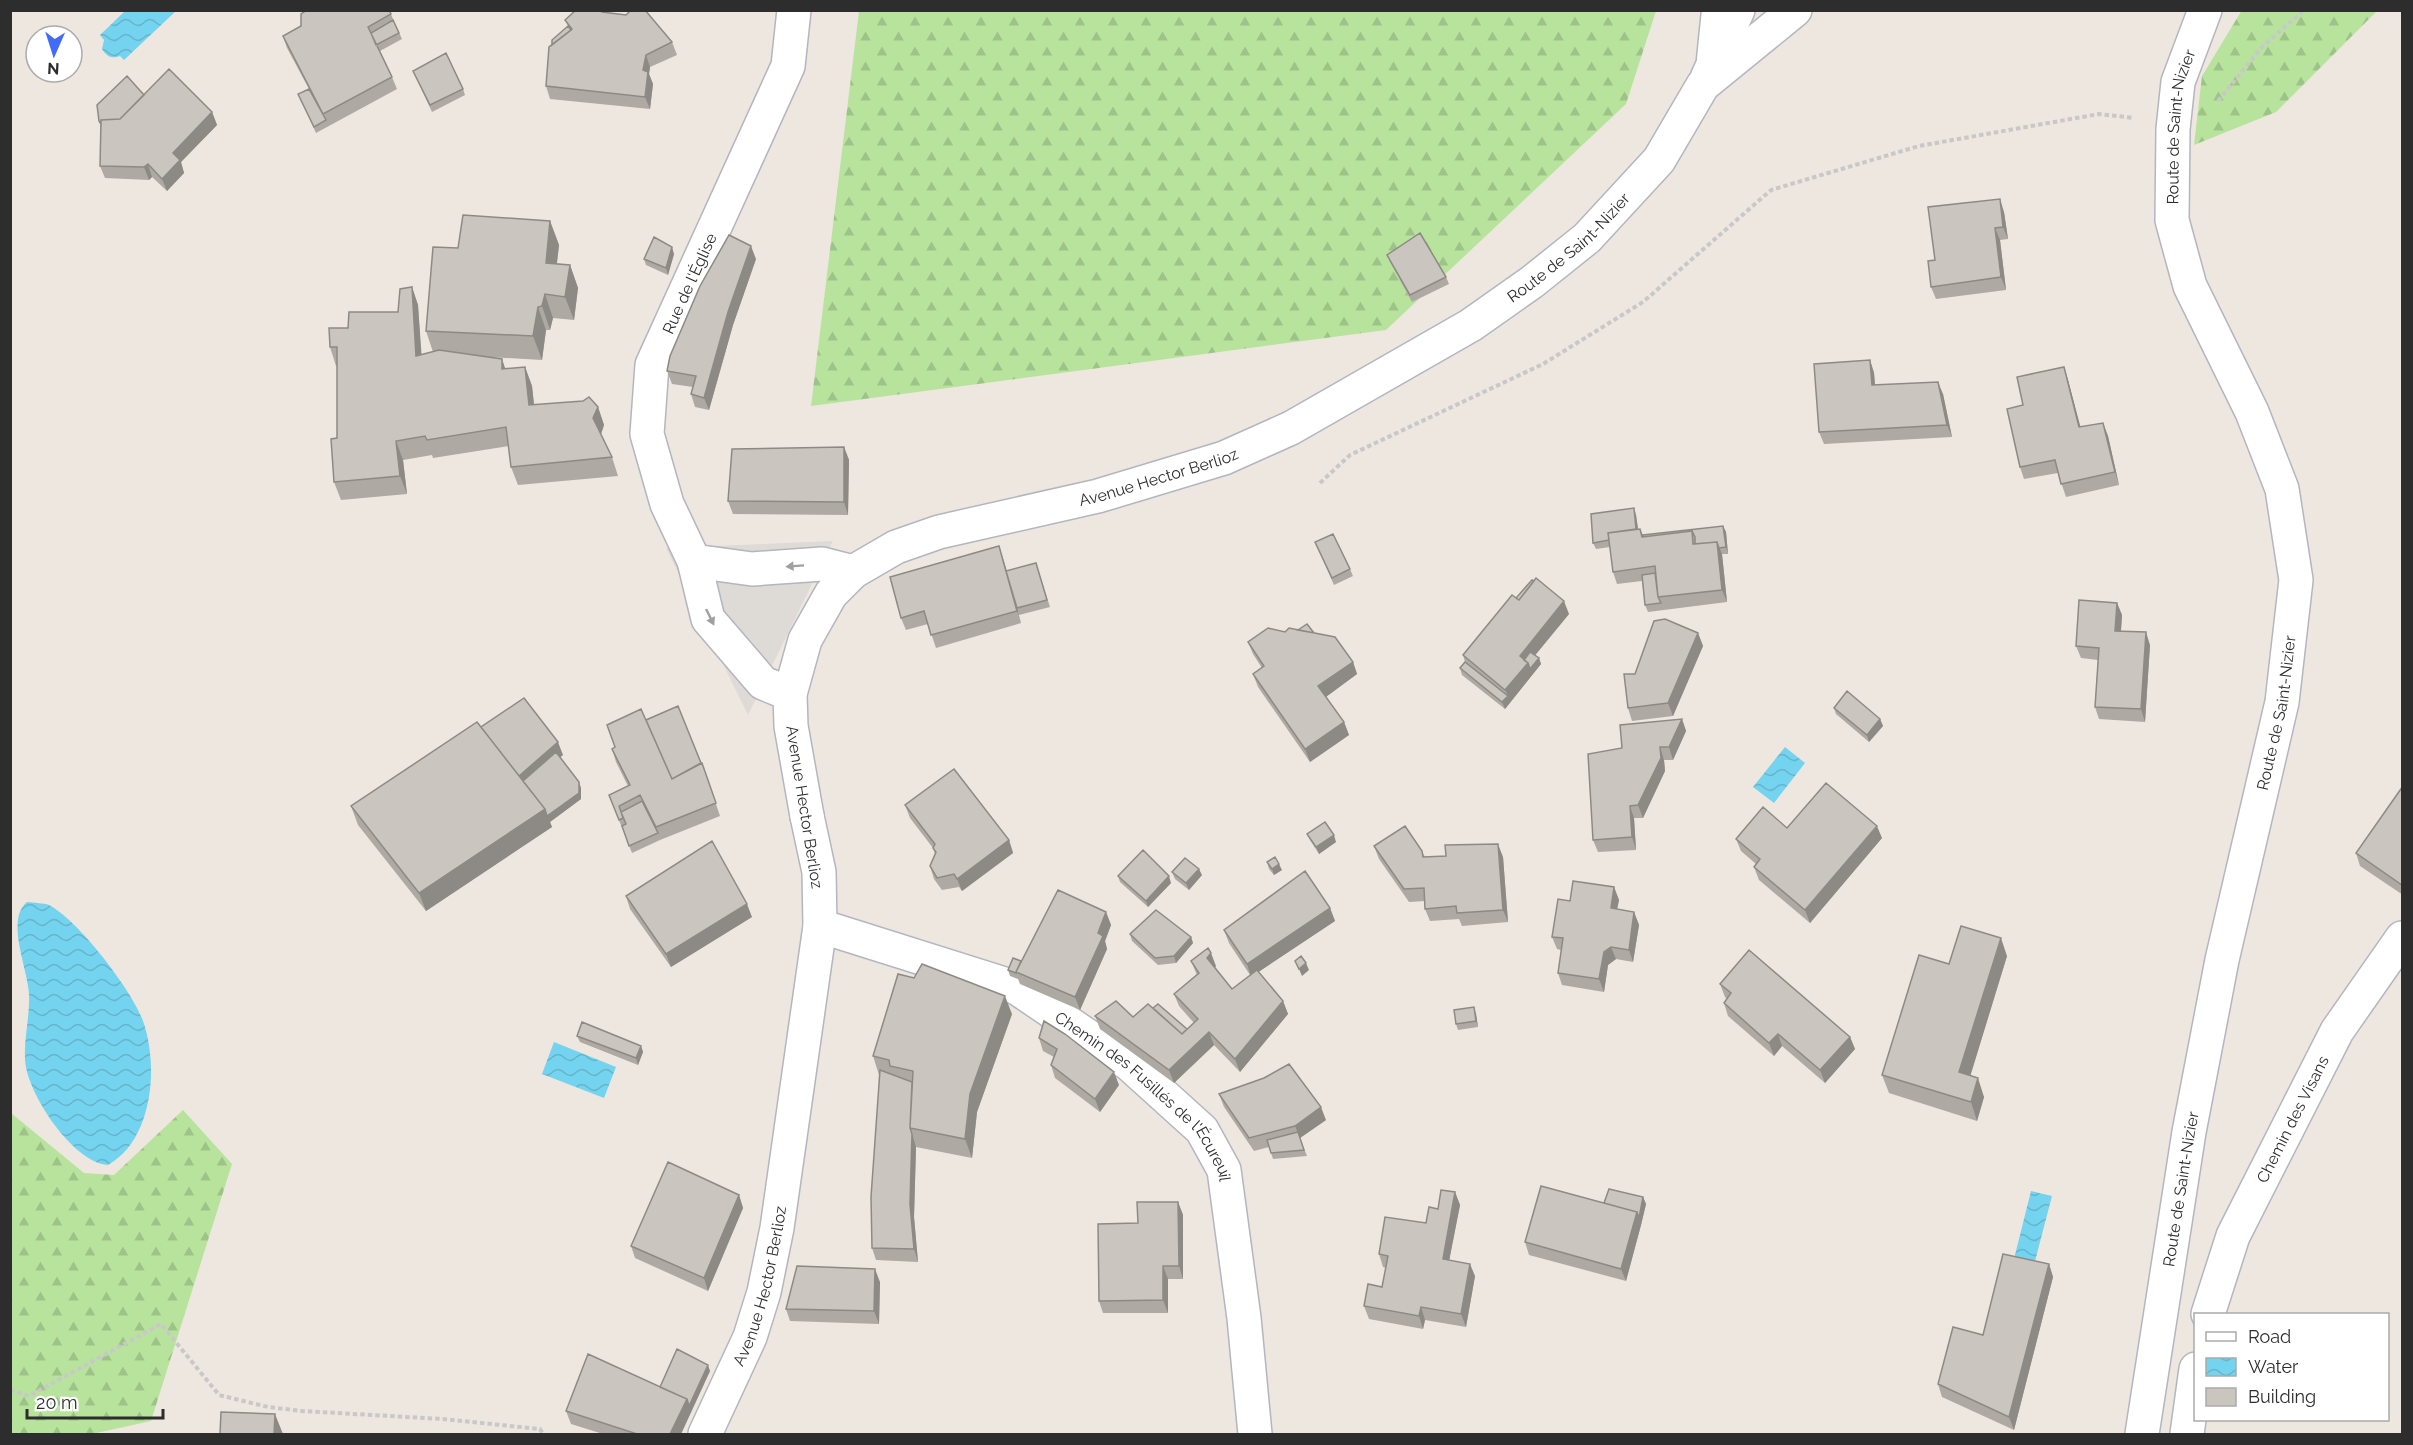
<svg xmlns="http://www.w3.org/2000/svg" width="2413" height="1445" viewBox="0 0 2413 1445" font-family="Raleway,sans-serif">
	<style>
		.forest { fill: url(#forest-firs) }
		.plaza { fill: #dedad6 }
		.water { fill: url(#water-waves) }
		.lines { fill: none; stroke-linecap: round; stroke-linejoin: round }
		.service-casing { stroke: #b3b6c0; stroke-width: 21 }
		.minor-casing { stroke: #b3b6c0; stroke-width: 36 }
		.secondary-casing { stroke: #b3b6c0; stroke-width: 36 }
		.path { stroke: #c8c8c8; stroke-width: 4; stroke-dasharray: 4.5 3; stroke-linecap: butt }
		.service { stroke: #fff; stroke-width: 18 }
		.minor { stroke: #fff; stroke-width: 33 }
		.secondary { stroke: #fff; stroke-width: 33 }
		.wall { fill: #aea9a3 }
		.shaded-wall { fill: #8d8a85 }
		.building { fill: #cac5be; stroke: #8d8a85; stroke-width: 1.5 }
		.oneway { fill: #a0a0a0 }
		.labels { text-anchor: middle; stroke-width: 4.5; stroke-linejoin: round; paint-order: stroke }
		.street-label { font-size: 16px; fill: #2d2d2d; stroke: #fff }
	</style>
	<defs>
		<pattern id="forest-firs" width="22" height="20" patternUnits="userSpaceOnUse" patternTransform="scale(1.5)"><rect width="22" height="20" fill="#b8e39d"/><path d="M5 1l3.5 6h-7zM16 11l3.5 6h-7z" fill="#9ec388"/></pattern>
		<pattern id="water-waves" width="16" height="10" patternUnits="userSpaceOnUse" patternTransform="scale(1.5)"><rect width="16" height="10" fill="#74d3ee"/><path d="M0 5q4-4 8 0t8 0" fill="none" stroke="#65b5cc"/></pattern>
	</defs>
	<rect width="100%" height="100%" fill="#eee7e0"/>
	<path class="forest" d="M2242,10L2377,11L2276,112L2194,145L2202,76Z
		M859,11H1656L1626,104L1386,330L811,406Z
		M183,1110L232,1164L151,1421L92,1434H11V1113L84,1173L114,1175Z"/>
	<path class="plaza" d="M833,541L748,715L666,548Z"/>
	<path class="water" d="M125,11V10L176,11L124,60L120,56C112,59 107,57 102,49L104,40L100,35Z
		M1785,747L1805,763L1774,803L1753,787Z
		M27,902C34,903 44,903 49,905C78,920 132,990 143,1021C159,1066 153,1140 108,1165C73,1163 25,1091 25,1058C24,1037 30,1016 29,994C28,969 5,920 27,902Z
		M554,1042L616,1067L604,1098L542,1074Z
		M2031,1191L2052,1196L2034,1265L2014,1259Z"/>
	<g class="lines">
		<defs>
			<path id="service" d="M1706,59L1711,10"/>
			<g id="minor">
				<path d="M694,561L752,569L822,564L853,572"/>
				<path id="s1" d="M790,694L763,683L708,619L694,561L667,504L647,434L652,365L788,66L794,10"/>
				<path id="s2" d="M820,926L1017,988L1129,1064L1202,1130L1224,1170L1244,1318L1255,1434"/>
				<path id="s3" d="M2208,1314L2233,1236L2337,1031L2402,938"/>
				<path id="s4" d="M705,1434L750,1337L764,1292L777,1228L820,926L819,872L807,816"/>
				<path d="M2187,1434L2196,1369"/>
			</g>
			<g id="secondary">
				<path d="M1707,78L1738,10"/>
				<path id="s5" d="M807,816L791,726L790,694L805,640L831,594L853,572L896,547L939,532L1098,496L1224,458L1291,428L1471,325L1532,282L1587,238L1659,160L1703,85L1795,10"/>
				<path id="s6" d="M2142,1434L2189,1132L2222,960L2282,702L2296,580L2282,489L2252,412L2190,286L2172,220L2173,129L2178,82L2205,10"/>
			</g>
		</defs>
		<use href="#service" class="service-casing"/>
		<use href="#minor" class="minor-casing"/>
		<use href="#secondary" class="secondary-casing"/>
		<path class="path" d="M2218,101L2261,48L2304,10
			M1320,483L1350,455L1543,364L1643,302L1771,190L1919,146L2099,114L2134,118
			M10,1390L29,1396L161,1324L219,1395L268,1407L302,1411L442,1419L540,1429L543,1434"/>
		<use href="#service" class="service"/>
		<use href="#minor" class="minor"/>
		<use href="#secondary" class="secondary"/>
	</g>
	<path class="wall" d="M389,10L402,39L380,51L392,77L397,89L316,133L298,94L309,89L287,48L283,36L301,26Z
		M602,12L672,42L677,55L650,67L649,74L653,84L650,109L550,99L546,86L552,45L568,26L565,20Z
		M413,71L463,89L465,95L432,112Z
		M144,95L212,112L217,125L181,162L184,173L167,191L152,177L149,180L105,178L100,166L101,127L99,121Z
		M2004,212L2008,239L2000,240L2006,290L1936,299L1931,287L1935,260Z
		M550,221L559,245L557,264L570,265L578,288L574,320L553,318L550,330H546L542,360L489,357L502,359L505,369L525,367L532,386L534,405L598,407L604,425L601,434L612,457L618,476L518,485L511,467L509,446L433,458L432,455L403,460L407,494L341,500L334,482L337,438V366H336L330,347L348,328L398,312L412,287L418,305L421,355L433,352L426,331L458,248Z
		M674,254L668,275L646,265L644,259Z
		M1387,255L1446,277L1449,284L1412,302L1390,262Z
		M756,259L733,325L709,410L695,407L691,394L693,387L672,384L667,371Z
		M1870,360L1874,373L1875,385L1943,394L1952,437L1824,444L1819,432Z
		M2064,367L2068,380L2080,427L2103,423L2108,436L2119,485L2066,497L2058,473L2024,479L2020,467L2023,405Z
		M844,447L849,460L848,515L733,514L728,501Z
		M1636,515L1638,529H1640L1643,535L1723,526L1726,532L1728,554H1722L1727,602L1648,612L1645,605L1642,581L1617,584L1613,572L1610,547L1596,549L1593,543Z
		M1315,542L1350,569L1353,576L1334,585Z
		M999,546L1007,571L1036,563L1050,607L1019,615L1018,613L1021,623L936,648L928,624L906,630L901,618Z
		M1516,598L1569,614L1535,655L1539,658L1541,664L1505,709L1462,675L1460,668L1465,662L1463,655Z
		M2117,603L2122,615L2121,631L2150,645L2145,722L2099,719L2095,707L2098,660L2081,658L2076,646Z
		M1285,632L1314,633L1353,662L1357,674L1326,697L1344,722L1349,735L1310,762L1258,687L1253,674L1262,668L1253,654L1248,642Z
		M1698,633L1703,646L1673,716L1632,721L1628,708L1635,674Z
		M1834,708L1880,719L1883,726L1869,742L1836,714Z
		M1682,719L1686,731L1673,760H1664L1665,771L1643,818H1634L1636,850L1598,852L1593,840L1622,748Z
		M646,721L702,763L720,816L660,840L632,853L609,795L628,786L616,762L612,749Z
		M481,727L563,755L560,757L581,788V799L550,822L552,827L426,911L358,825L351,806Z
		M2403,786V895L2360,866L2356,853Z
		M905,805L1009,840L1013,853L962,891L959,887L942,890L934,879L930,866L935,854L933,848L910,818Z
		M1787,828L1882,838L1810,923L1759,880L1754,867L1756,864L1741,851L1736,839Z
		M1307,834L1336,842L1319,854L1310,840Z
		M1374,846L1422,851L1425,857H1503L1508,922L1462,926L1459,919L1430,921L1425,909V901L1409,902L1379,859Z
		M1267,862L1282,870L1274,875L1269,869Z
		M1172,872L1202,875L1189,890L1175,879Z
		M1118,876L1171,883L1148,907L1120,882Z
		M1614,887L1619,900L1617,909L1634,912L1639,925L1633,962L1616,959L1608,965L1604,992L1562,985L1558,973L1561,950L1557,949L1552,937L1570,901Z
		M626,896L752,917L671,967L630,909Z
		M1330,908L1335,921L1258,972L1283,1001L1288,1014L1240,1072L1214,1045L1174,1083L1100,1029L1095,1016L1133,1017L1153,1008L1187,1029L1194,1023L1179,1006L1174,994L1197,975L1191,961L1216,966L1215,967L1232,989L1250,975L1229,943L1224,930Z
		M1106,912L1111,925L1105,941L1107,949L1080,1010L1020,984L1018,979L1010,976L1008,970Z
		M1130,934L1191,937L1193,943L1176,963L1158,965L1132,941Z
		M2007,956L1970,1076L1984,1097L1977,1121L1889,1093L1882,1075L1949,964Z
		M1720,984L1850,1037L1855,1049L1825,1083L1782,1046L1774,1056L1728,1016L1724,1003L1727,999L1725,997Z
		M1012,1014L977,1112L972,1158L916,1147L914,1217L918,1262L876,1260L872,1248L879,1075L873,1056Z
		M1476,1014L1478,1027L1458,1030L1456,1024Z
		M577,1036L641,1046L643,1052L638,1065L580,1042Z
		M1039,1038L1119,1085L1100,1112L1055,1078L1051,1065L1054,1057L1043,1051Z
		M1219,1094L1326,1120L1300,1138L1307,1156L1273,1159L1269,1147L1254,1151L1224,1107Z
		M1455,1192L1460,1205L1449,1260L1475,1276L1466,1327L1425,1320L1423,1329L1369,1319L1364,1306L1382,1287L1386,1268L1383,1267L1379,1254L1426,1223L1438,1209Z
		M739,1195L743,1208L708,1291L635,1258L631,1246Z
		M1643,1197L1646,1204L1641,1225L1626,1281L1529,1255L1525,1242L1604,1203Z
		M1178,1202L1183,1215V1279H1168V1313H1103L1099,1301L1138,1223Z
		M2049,1264L2053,1277L2014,1430L1942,1397L1938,1384Z
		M880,1282L879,1324L790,1321L786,1309Z
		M710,1371L681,1434H603L571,1424L566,1411L660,1387Z"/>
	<path class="shaded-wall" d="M646,55L650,67L649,74L653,84L650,109L645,97L643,70Z
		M212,112L217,125L181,162L184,173L167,191L162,179L173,153Z
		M148,164L152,177L149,180L144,167Z
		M2000,199L2004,212L2008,239L2003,227Z
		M550,221L559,245L554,286L546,263Z
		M1995,228L2000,240L2006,290L2001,277Z
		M751,246L756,259L733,325L709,410L704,398L728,312Z
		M672,247L674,254L668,275L666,268Z
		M570,265L578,288L574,320L565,297Z
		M412,287L418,305L423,375L416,356Z
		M545,294L553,318L550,330L542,306Z
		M538,307L546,330L542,360L533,336Z
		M502,359L508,377L502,369Z
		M1870,360L1874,373L1876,398L1872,385Z
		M525,367L532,386L536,423L529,405Z
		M2064,367L2068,380L2084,440L2079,427Z
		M1938,382L1943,394L1952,437L1947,425Z
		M598,407L604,425L600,437L593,418Z
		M2103,423L2108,436L2119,485L2115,472Z
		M396,441L403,460L407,494L400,476Z
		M844,447L849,460L848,515L844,502Z
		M1634,508L1636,515L1640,542L1637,536Z
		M1723,526L1726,532L1728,554L1726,547Z
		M1717,542L1722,554L1727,602L1722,590Z
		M999,546L1003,559L1021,623L1017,611Z
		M1564,601L1569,614L1528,664L1539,658L1541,664L1505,709L1502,702L1508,696L1505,690L1520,656Z
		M2117,603L2122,615L2120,644L2115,631Z
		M2146,632L2150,645L2145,722L2141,709Z
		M1698,633L1703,646L1673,716L1668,703Z
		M1353,662L1357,674L1323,699L1318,686Z
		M1682,719L1686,731L1673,760L1669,747Z
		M1880,719L1883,726L1869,742L1867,735Z
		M1344,722L1349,735L1310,762L1305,749Z
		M558,742L563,755L524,788L518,776Z
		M1660,747L1664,760L1665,771L1643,818L1638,805Z
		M579,782L581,788V799L550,822L552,827L426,911L419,893Z
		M1630,806L1634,818L1636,850L1632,837Z
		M1877,826L1882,838L1810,923L1805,910Z
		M1334,835L1336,842L1319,854L1316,847Z
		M1009,840L1013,853L962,891L957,879Z
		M1498,844L1503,857L1508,922L1503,910Z
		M1279,864L1282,870L1274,875L1272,869Z
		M1199,869L1202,875L1189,890L1186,883Z
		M1169,876L1171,883L1148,907L1146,901Z
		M1614,887L1619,900L1615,920L1611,908Z
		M747,904L752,917L671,967L666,954Z
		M1330,908L1335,921L1251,977L1247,964Z
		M1106,912L1111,925L1105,941L1107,949L1080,1010L1075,997Z
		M1634,912L1639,925L1633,962L1629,950Z
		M1191,937L1193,943L1176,963L1174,956Z
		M2001,938L2007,956L1966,1090L1959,1072Z
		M1611,947L1616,959L1608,965L1604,992L1599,979L1604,952Z
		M1211,953L1216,966L1212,971L1207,958Z
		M1306,963L1309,970L1302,976L1299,969Z
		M1005,996L1012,1014L977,1112L972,1158L965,1139L970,1094Z
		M1283,1001L1288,1014L1240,1072L1235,1059Z
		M1474,1007L1476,1014L1478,1027L1476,1021Z
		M1209,1032L1214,1045L1174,1083L1169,1070Z
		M1778,1034L1782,1046L1774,1056L1769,1043Z
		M1850,1037L1855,1049L1825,1083L1820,1070Z
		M641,1046L643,1052L638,1065L636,1058Z
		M1114,1072L1119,1085L1100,1112L1095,1099Z
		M1978,1078L1984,1097L1977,1121L1971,1102Z
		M1321,1107L1326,1120L1300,1138L1295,1126Z
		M912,1134L916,1147L914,1217L918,1262L914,1249L910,1204Z
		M1455,1192L1460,1205L1447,1272L1443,1259Z
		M739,1195L743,1208L708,1291L704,1278Z
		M1643,1197L1646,1204L1641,1225L1639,1218Z
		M1178,1202L1183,1215V1279L1179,1266Z
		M1637,1212L1641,1225L1626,1281L1621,1269Z
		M1470,1264L1475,1276L1466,1327L1461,1314Z
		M2049,1264L2053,1277L2014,1430L2009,1417Z
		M1163,1266L1168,1279V1313L1163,1300Z
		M875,1269L880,1282L879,1324L874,1311Z
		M1421,1307L1425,1320L1423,1329L1419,1316Z
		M708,1365L710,1371L681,1434H670L687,1399Z
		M275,1414L283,1434H274Z"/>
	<path class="building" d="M307,10H389L391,14L368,27L392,77L323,114L283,36L301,26V14Z
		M576,10H601L602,12L626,15L631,10H645L672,42L646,55L643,70L648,72L645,97L546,86L549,47L572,29L565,20Z
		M393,20L399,33L376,45L371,33Z
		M568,26L571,30L552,45V40Z
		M446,53L463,89L430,105L413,71Z
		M169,69L212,112L173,153L180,160L162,179L148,164L144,167L100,166L101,120L120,119Z
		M127,76L144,95L120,119L101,120V124L99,121L97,105Z
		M309,89L326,120L314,127L298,94Z
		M2000,199L2003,227L1995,228L2001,277L1931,287L1928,261L1935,260L1928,207Z
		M463,215L550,221L546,263L570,265L565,297L545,294L542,306L538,307L533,336L426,331L433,247L458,248Z
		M1420,233L1446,277L1410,295L1387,255Z
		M729,235L751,246L728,312L704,398L691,394L696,376L667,371L670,356L700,286Z
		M654,237L672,247L666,268L644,259Z
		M412,287L416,356L439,350L502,359V369L525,367L529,405L583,401L589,397L598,407L593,418L612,457L511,467L506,427L427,440L425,436L396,441L400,476L334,482L331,439L337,438V347H330L329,328H348L349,312H398L400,289Z
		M1870,360L1872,385L1938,382L1947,425L1819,432L1814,364Z
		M2064,367L2079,427L2103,423L2115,472L2061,484L2055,460L2020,467L2007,409L2023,405L2017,377Z
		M844,447V502L728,501L732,449Z
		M1634,508L1636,529L1608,533L1609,540L1593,543L1591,514Z
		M1723,526L1726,547L1719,548L1717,542L1695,544V537L1692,531L1643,537V535Z
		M1640,529L1642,537L1692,531L1693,544L1717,542L1722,590L1658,597L1655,566L1613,572L1608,533Z
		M1333,534L1350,569L1332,578L1315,542Z
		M999,546L1017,611L931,635L924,611L901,618L890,577Z
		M1036,563L1047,600L1017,608L1006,571Z
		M1655,573L1658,597L1661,603L1645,605L1642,575Z
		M1536,578L1564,601L1520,656L1528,663L1505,690L1463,655L1512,595L1519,600Z
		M1532,580L1534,581L1519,600L1516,598Z
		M2079,600L2117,603L2115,631L2146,632L2141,709L2095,707L2099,648L2076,646Z
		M1665,619L1698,633L1668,703L1628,708L1624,674H1635L1654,621Z
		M1307,624L1314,633L1298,630Z
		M1268,628L1285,632L1289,628L1335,637L1353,662L1318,686L1344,722L1305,749L1253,674L1264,666L1248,642Z
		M1530,652L1539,658L1530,669L1528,663L1524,660Z
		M1465,662L1508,696L1502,702L1460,668Z
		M1847,691L1880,719L1867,735L1834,708Z
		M524,698L558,742L519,776L481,727Z
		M678,706L701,763L672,779L646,720Z
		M641,709L672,779L702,763L716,803L656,827L640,795L619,806L623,818L619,820L609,795L630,785L612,749L615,747L607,725Z
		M1682,719L1669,747H1660L1661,758L1638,805L1630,806L1632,837L1593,840L1588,754L1622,748L1620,725Z
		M477,722L545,809L419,893L351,806Z
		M556,752L579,782V793L547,816L545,809L523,781Z
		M954,769L1009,840L957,879L954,874L937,878L930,866L936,852L933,848L935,844L905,805Z
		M1826,783L1877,826L1805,910L1754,867L1760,859L1736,839L1763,807L1787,828Z
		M2403,786V884L2402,885L2356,853Z
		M642,801L658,833L629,846L622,826L626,824L621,812Z
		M1325,822L1334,835L1316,847L1307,834Z
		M1405,826L1422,851L1423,857L1446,856L1445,845L1498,844L1503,910L1457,913L1456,906L1425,909L1424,888L1404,889L1374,846Z
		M712,841L747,904L666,954L626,896Z
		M1143,850L1169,876L1146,901L1118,876Z
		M1275,857L1279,864L1272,869L1267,862Z
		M1185,858L1199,869L1186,883L1172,872Z
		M1305,871L1330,908L1247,964L1224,930Z
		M1573,881L1614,887L1611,908L1634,912L1629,950L1611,947L1604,952L1599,979L1558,973L1563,938L1552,937L1558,899L1570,901Z
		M1058,890L1106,912L1098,933L1103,936L1075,997L1016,972Z
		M1156,910L1191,937L1174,956L1155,958L1130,934Z
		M1961,926L2001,938L1959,1072L1978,1078L1971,1102L1882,1075L1919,955L1949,964Z
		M1208,948L1211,953L1207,958L1232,989L1257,970L1283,1001L1235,1059L1209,1032L1169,1070L1095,1016L1116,1001L1133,1017L1148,1004L1182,1034L1198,1019L1174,994L1199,973L1191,961Z
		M1749,950L1850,1037L1820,1070L1778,1034L1769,1043L1724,1003L1731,993L1720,984Z
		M1301,956L1306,963L1299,969L1295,961Z
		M1013,958L1021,961L1016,972V973L1008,970Z
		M922,964L1005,996L970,1094L965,1139L910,1128L913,1071L890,1066L889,1060L873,1056L898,974L914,978Z
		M1158,1004L1187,1029L1182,1034L1153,1008Z
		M1474,1007L1476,1021L1456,1024L1454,1010Z
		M1044,1021L1065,1034L1114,1072L1095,1099L1051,1065L1057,1049L1039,1038Z
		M582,1022L641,1046L636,1058L577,1036Z
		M1289,1064L1321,1107L1295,1126L1249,1138L1219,1094L1264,1078Z
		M880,1070L912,1082L910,1128L912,1134L910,1204L914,1249L872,1248L871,1197Z
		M1298,1132L1304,1150L1271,1153L1267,1140Z
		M668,1162L739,1195L704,1278L631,1246Z
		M1541,1186L1637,1212L1621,1269L1525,1242Z
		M1609,1189L1643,1197L1639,1218L1637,1212L1604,1203Z
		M1441,1190L1455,1192L1443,1259L1470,1264L1461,1314L1421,1307L1419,1316L1364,1306L1368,1284L1382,1287L1388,1256L1379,1254L1385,1217L1426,1223L1429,1207L1438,1209Z
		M1137,1202H1178L1179,1266H1163V1300L1099,1301L1098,1224L1138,1223Z
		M2003,1254L2049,1264L2009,1417L1938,1384L1953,1327L1983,1335Z
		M797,1266L875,1269L874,1311L786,1309Z
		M677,1349L708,1365L689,1406L687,1399L660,1387Z
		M588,1354L687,1399L670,1434H637L566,1411Z
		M221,1412L275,1414L274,1434H220Z"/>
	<defs><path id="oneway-solid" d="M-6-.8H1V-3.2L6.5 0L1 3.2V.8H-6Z" transform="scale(1.5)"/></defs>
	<g class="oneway">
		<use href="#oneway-solid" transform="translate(795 566) rotate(176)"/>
		<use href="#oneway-solid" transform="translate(710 617) rotate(64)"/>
	</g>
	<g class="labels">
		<g class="street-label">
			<text dy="6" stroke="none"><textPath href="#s6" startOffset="1346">Route de Saint-Nizier</textPath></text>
			<text dy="6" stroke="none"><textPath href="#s5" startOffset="1059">Route de Saint-Nizier</textPath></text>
			<text dy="6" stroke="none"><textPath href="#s1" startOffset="468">Rue de l'Église</textPath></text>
			<text dy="6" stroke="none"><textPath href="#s5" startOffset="585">Avenue Hector Berlioz</textPath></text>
			<text dy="6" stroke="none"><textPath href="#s6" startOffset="734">Route de Saint-Nizier</textPath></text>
			<text transform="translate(805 807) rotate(81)" y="6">Avenue Hector Berlioz</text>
			<text dy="6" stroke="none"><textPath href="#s2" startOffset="376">Chemin des Fusillés de l'Écureuil</textPath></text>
			<text dy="6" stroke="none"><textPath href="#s3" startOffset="213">Chemin des Visans</textPath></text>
			<text dy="6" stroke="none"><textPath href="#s6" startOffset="248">Route de Saint-Nizier</textPath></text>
			<text dy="6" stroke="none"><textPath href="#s4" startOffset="159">Avenue Hector Berlioz</textPath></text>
		</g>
	</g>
	<rect width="2413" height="1445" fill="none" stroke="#2d2d2d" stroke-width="24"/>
	<rect x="2194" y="1313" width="195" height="108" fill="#ffffff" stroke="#ababab" stroke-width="1.5"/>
	<rect x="2206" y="1332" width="30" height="9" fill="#ffffff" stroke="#ababab" stroke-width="1.5"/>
	<text x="2248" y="1343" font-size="18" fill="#2d2d2d">Road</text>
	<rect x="2206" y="1358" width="30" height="18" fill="url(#water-waves)" stroke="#ababab" stroke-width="1.5"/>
	<text x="2248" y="1373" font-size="18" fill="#2d2d2d">Water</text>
	<rect x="2206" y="1388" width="30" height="18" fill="#cac5be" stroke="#ababab" stroke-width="1.5"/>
	<text x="2248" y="1403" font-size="18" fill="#2d2d2d">Building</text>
	<g transform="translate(54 54) rotate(183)"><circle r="28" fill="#ffffff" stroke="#ababab" stroke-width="1.5"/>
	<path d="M0-4.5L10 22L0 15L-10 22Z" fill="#426cf8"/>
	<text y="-9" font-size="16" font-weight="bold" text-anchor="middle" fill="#2d2d2d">N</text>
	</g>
	<path d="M27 1409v9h136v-9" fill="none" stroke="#2d2d2d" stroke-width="3"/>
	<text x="36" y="1409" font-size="18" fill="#2d2d2d" stroke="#ffffff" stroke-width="4.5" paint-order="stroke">20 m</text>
</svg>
